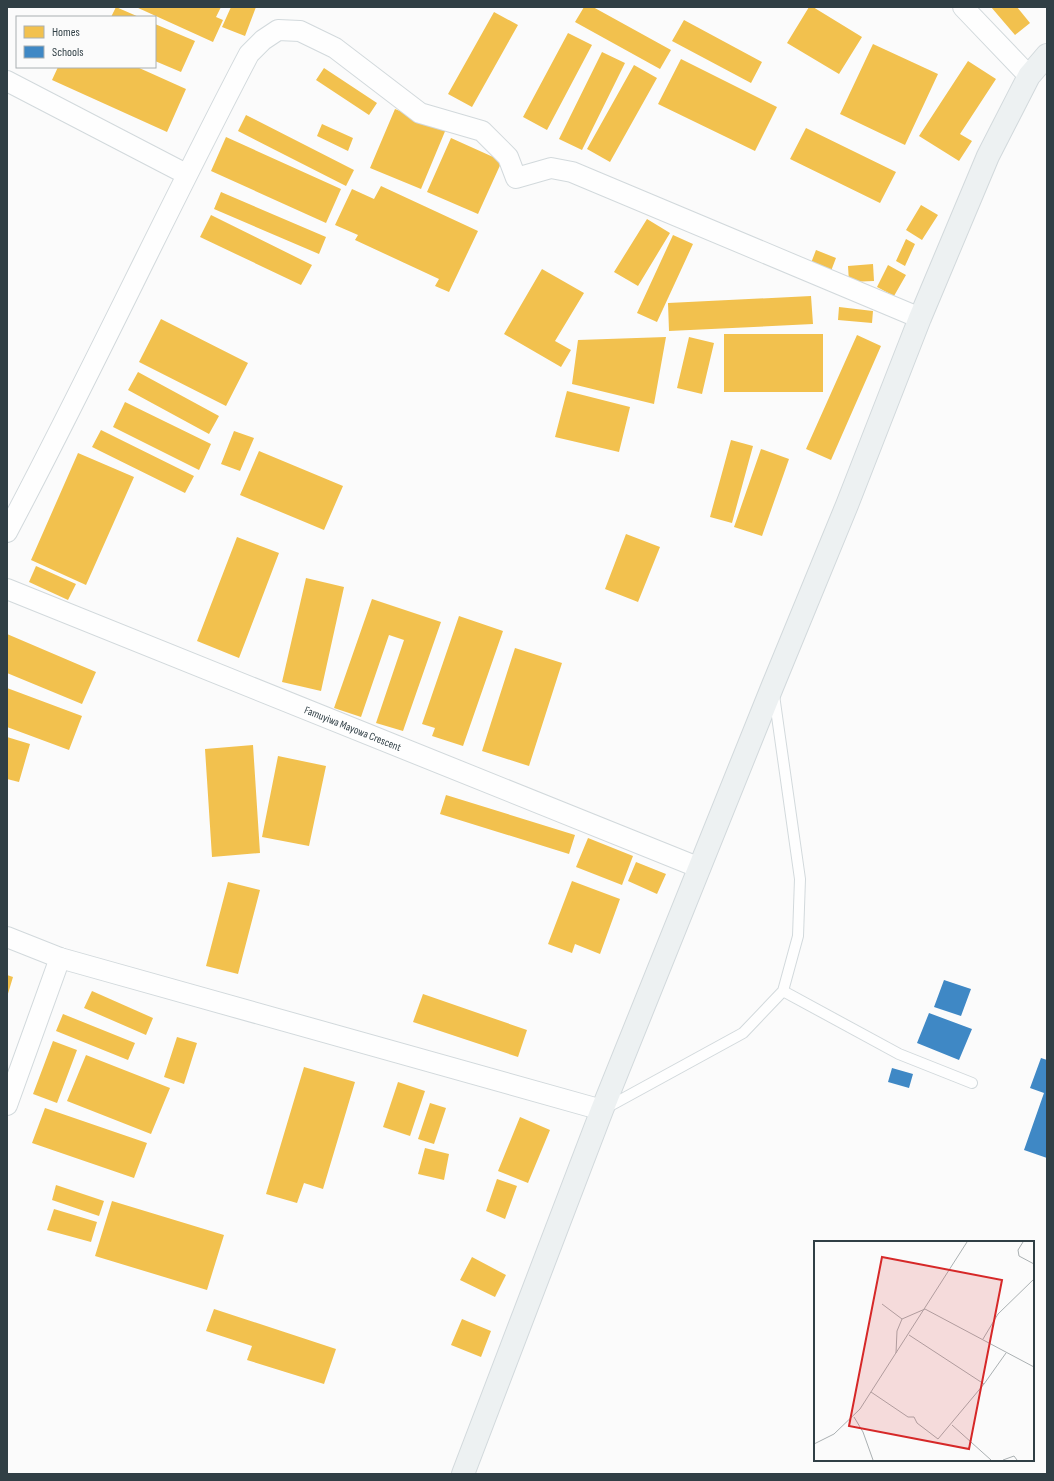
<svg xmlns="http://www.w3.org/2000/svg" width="1054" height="1481" viewBox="0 0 1054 1481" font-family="'Sofia Sans Condensed',sans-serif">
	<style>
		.homes { fill: #f2c14e }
		.schools { fill: #3f88c5 }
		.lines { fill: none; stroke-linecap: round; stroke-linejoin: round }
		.lane-casing { stroke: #d2d9dc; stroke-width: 12 }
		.street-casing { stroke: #d2d9dc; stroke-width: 22 }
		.secondary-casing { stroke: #d2d9dc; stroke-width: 24 }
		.lane { stroke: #fefefe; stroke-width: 10 }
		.street { stroke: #fefefe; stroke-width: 20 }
		.secondary { stroke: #edf1f2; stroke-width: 22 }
		.labels { text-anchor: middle; stroke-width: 4; stroke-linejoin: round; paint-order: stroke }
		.street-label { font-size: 11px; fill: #303f45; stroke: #fbfbfb }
		.inset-road { fill: none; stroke: #aab0b2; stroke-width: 1 }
		.view { fill: #d62828; fill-opacity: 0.15; stroke: #d62828; stroke-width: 2 }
		.inset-edge { fill: none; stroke: #303f45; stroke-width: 2 }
	</style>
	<rect width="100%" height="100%" fill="#fbfbfb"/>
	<path class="homes" d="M116,7L139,17H111Z
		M136,7H221L216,17L223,20L213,42Z
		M231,7H256L245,36L222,27Z
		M584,7H593L671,50L660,69L575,22Z
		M809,7H813L862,37L839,74L787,43Z
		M991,7H1017L1030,23L1015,35Z
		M494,12L518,25L472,107L448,94Z
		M684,20L762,62L751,83L672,41Z
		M155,24L195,41L181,72L155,61Z
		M568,33L592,45L547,130L523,117Z
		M873,44L938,74L905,145L840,114Z
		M602,52L625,63L582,150L559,139Z
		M681,59L777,107L755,151L658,104Z
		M968,61L996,79L960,134L972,141L959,161L919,136Z
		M634,65L657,78L610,162L587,149Z
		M58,67H137L186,89L167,132L52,80Z
		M324,68L377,103L369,115L316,80Z
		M395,109L446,129L421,189L370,168Z
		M246,115L354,170L346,186L238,131Z
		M322,124L353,138L348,151L317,136Z
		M806,128L896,172L880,203L790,159Z
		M226,137L341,189L326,223L211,171Z
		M451,138L502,161L478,214L427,192Z
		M381,186L478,231L449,292L435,286L439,279L355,240L358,235L335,225L352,189L374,199Z
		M221,192L326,237L319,254L214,209Z
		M921,205L938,215L922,240L906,230Z
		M211,215L312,265L301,285L200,237Z
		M647,219L670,233L638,286L614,272Z
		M673,235L693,244L657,322L637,313Z
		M906,239L915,244L905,266L896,261Z
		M816,250L836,258L831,271L811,263Z
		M873,264L874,281L849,282L848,266Z
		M888,265L906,275L894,296L877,287Z
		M542,269L584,293L555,341L571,350L561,367L504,334Z
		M811,296L813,324L669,331L668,303Z
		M839,307L873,311L872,323L838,320Z
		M161,319L248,363L226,406L139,362Z
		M724,334H823V392H724Z
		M857,335L881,346L831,460L806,449Z
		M666,337L654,404L572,384L578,340Z
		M689,337L714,343L702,394L677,388Z
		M138,372L219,416L209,434L128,390Z
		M567,391L630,407L619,452L555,437Z
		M125,402L211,444L199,470L113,427Z
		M101,430L194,476L185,493L92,447Z
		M234,431L254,438L240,471L221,464Z
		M731,440L753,446L732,523L710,517Z
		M761,449L789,459L762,536L734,527Z
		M259,451L343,486L324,530L240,495Z
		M78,453L134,477L86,585L31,560Z
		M626,534L660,547L638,602L605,589Z
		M237,537L279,553L239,658L197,641Z
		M36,566L76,584L68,600L29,582Z
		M306,578L344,587L321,691L282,682Z
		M372,599L441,622L403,731L376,723L404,640L389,635L361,717L334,708Z
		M459,616L503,631L463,746L432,736L435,728L422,724Z
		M7,634L96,672L82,704L7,673Z
		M515,648L562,663L529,766L482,751Z
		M7,688L82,716L69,750L7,727Z
		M7,737L30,744L19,782L7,779Z
		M253,745L260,853L212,857L205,749Z
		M278,756L326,766L309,846L262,837Z
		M446,795L575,835L569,854L440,814Z
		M588,838L633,856L622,885L576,867Z
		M636,862L666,874L657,894L628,881Z
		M572,881L620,899L600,954L575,944L572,953L548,944Z
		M228,882L260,890L238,974L206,966Z
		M7,975L13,977L7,997Z
		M92,991L153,1018L146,1035L84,1008Z
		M423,994L527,1030L518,1057L413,1022Z
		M63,1014L135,1043L128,1060L56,1031Z
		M177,1037L197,1043L184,1084L164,1077Z
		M53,1041L77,1050L57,1103L33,1094Z
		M86,1055L170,1088L151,1134L67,1101Z
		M304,1067L355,1082L323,1189L304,1183L297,1203L266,1194Z
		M398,1082L425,1091L410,1136L383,1127Z
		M430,1103L446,1108L434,1144L418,1139Z
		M45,1108L147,1143L134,1178L32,1143Z
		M520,1117L550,1130L528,1183L498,1171Z
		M425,1148L449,1154L444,1180L418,1174Z
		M497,1179L517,1186L505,1219L486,1211Z
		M56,1185L104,1201L99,1216L52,1200Z
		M112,1201L224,1235L207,1290L95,1256Z
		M54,1209L97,1222L91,1242L47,1230Z
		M472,1257L506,1275L495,1297L460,1280Z
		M214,1309L336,1349L324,1384L247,1360L252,1346L206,1331Z
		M462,1319L491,1331L481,1357L451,1345Z"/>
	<path class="schools" d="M944,980L971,989L961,1016L934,1007Z
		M929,1013L972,1029L959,1060L917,1043Z
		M1041,1058L1047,1060V1158L1024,1150L1044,1093L1030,1088Z
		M892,1068L913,1074L909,1088L888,1082Z"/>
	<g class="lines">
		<defs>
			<path id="lane" d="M783,991L899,1054L972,1083
				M606,1108L743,1033L783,991L798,936L800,879L774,695"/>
			<g id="street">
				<path d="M963,7L1029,76"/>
				<path d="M7,81L186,174"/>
				<path d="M7,532C91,374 166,212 249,54L263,40L278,30L300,31L335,48L420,113L482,131L508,157L516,178L551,168L572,172L920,318"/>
				<path id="s1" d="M7,589L700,868"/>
				<path d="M7,937L60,958L602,1110"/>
				<path d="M7,1105L60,958"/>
			</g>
			<path id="secondary" d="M463,1474L602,1110L773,685L847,505L920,318L988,156L1029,76L1047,55"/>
		</defs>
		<use href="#lane" class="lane-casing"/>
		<use href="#street" class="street-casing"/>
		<use href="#secondary" class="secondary-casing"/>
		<use href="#lane" class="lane"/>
		<use href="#street" class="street"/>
		<use href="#secondary" class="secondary"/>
	</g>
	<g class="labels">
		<g class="street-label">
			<text dy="4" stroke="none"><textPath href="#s1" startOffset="373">Famuyiwa Mayowa Crescent</textPath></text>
		</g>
	</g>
	<g transform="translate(814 1241)">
		<rect width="220" height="220" fill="#fbfbfb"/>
		<path class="inset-road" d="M209,1L204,9L205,15L220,23M68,63L88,78M95,94L170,143L192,112M169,98L184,73L220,38M82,112L83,90L88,78L111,68L220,126M57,151L94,176H100L103,182L124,198L170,143M40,176L49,191L59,219M138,184L177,219M0,203L20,193L46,168L153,1M189,219L200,215L203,219"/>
		<path class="view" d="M68,16L188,39L155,208L35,185Z"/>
		<rect width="220" height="220" class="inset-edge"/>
	</g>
	<rect width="1054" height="1481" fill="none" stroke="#303f45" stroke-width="16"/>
	<rect x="16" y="16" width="140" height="52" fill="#fbfbfb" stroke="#aab0b2"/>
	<rect x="24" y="26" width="20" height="12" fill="#f2c14e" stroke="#aab0b2"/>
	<text x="52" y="36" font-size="12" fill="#303f45">Homes</text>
	<rect x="24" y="46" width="20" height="12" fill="#3f88c5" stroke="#aab0b2"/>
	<text x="52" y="56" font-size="12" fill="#303f45">Schools</text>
</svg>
